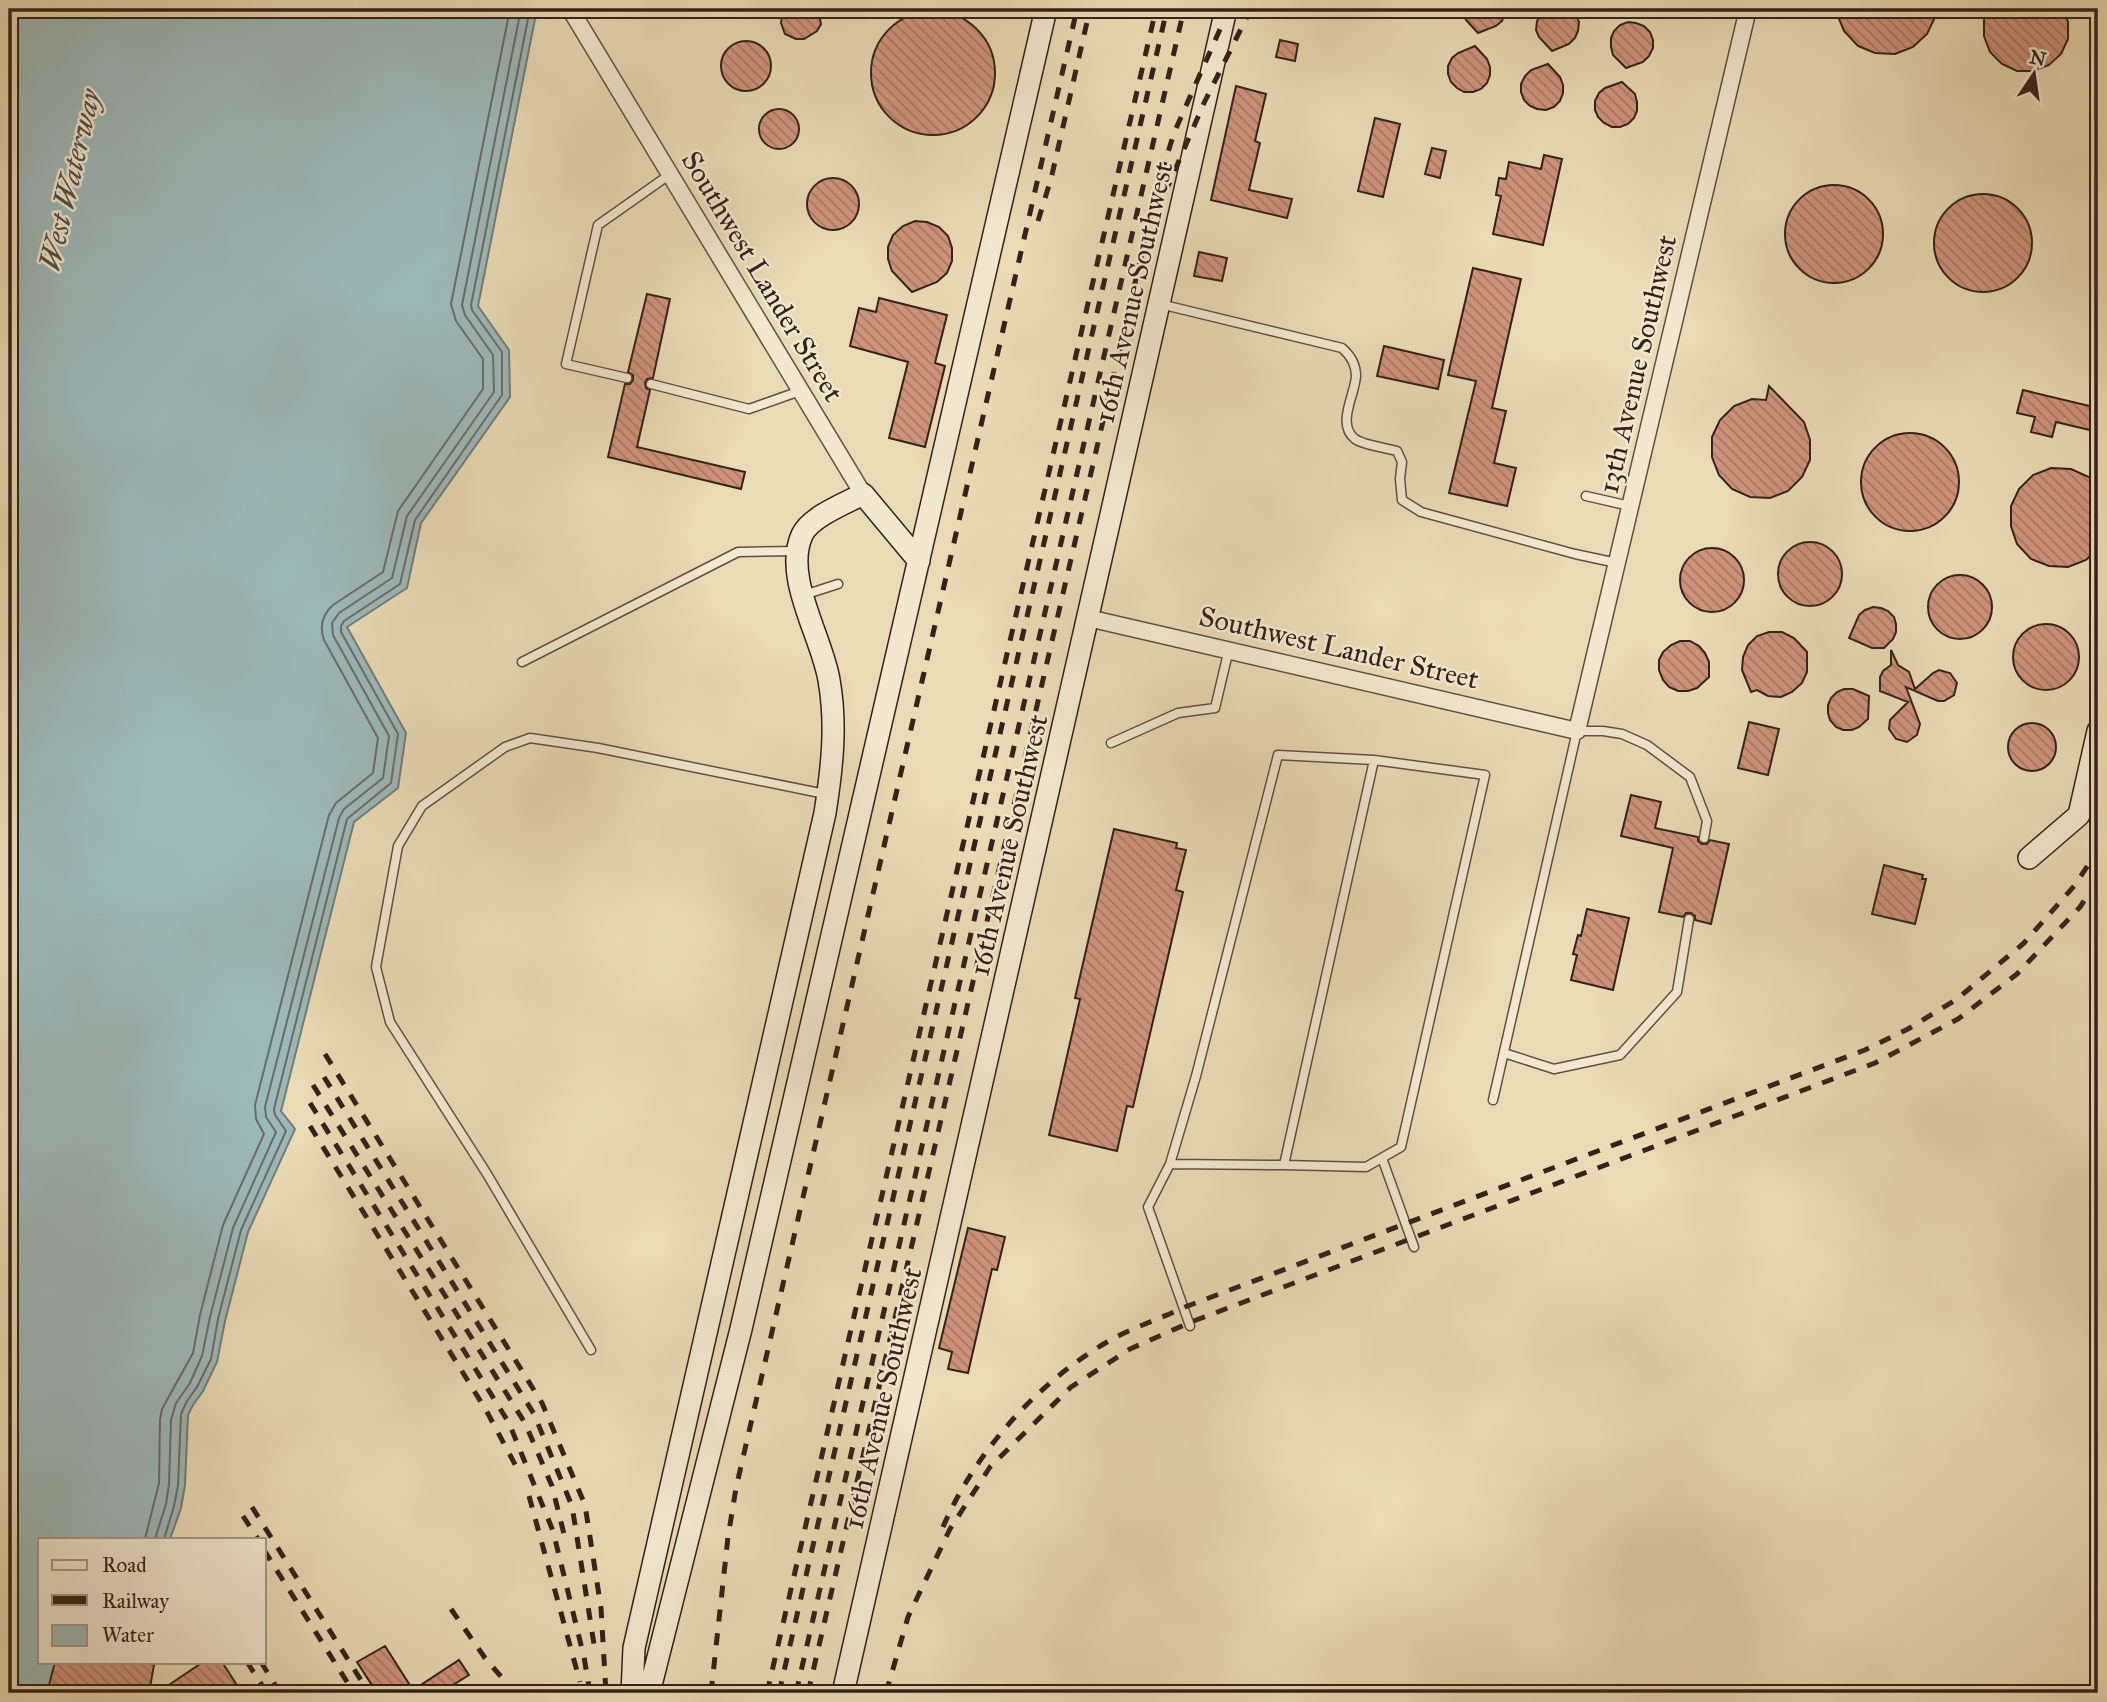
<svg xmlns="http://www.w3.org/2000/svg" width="2107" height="1702" viewBox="0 0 2107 1702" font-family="'IM FELL Great Primer',serif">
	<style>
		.water { fill: #9db8b9; stroke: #737c79; stroke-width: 2 }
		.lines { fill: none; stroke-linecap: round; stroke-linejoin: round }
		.shore { stroke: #686c6a; stroke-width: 2 }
		.building { fill: url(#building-back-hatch); stroke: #34211a; stroke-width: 2 }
		.lane-casing { stroke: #615041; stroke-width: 11 }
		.street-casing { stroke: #615041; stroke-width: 19 }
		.secondary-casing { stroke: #34211a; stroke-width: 24 }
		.lane { stroke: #f1e8cf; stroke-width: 8 }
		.street { stroke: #f1e8cf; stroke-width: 16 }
		.secondary { stroke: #f1e8cf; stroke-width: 21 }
		.rail { stroke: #34211a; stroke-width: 5; stroke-dasharray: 12 12; stroke-linecap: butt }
		.labels { text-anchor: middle; stroke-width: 5; stroke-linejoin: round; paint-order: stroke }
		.street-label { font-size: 28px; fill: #34211a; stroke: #f1e8cf }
		.water-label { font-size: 30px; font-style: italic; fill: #544e4a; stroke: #f1e8cf }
	</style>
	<defs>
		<pattern id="building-back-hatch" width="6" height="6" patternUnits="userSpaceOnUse" patternTransform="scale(1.75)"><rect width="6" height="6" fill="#cf937c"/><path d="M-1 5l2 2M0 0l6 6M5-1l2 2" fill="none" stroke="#a97865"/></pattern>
	</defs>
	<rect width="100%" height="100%" fill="#e9dbb5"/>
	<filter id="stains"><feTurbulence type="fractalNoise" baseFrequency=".00286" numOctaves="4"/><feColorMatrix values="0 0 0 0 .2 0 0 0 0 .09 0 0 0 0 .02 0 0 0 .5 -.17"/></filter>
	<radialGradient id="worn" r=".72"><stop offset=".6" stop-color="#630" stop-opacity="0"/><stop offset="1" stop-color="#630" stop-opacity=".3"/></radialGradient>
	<path class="water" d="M9,9H537L478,306L509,350L510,397L421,523L407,588L347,627L406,733L398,788L354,822L281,1111L295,1129L248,1232L225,1321L217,1362L203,1391L193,1405L188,1415L185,1485L181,1508L170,1539H40V1662H123L98,1693H9Z"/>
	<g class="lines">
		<path class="shore" d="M145,1539L159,1483L160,1420L162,1409L193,1353L200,1315L223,1225L264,1134L256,1119L255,1105L329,815L336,803L373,773L378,738L324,640C319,626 322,615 333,605L383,572L398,511L483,389V359L456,321L451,304L510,9
			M155,1539L166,1504L169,1484L171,1420L176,1403L190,1383L202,1356L210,1317L233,1228L276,1132L266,1117L265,1107L339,818L344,809L383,778L389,736L333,635L332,623L339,613L392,578L407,516L494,392L493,355L465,315L462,305L521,9
			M164,1539L174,1506L178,1485L181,1414L187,1401L197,1387L211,1359L218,1319L241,1230L286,1131L275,1115L274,1109L347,819L391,783L398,734L341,632V626L344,621L400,584L415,520L502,395V352L472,310L471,305L530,9"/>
	</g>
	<path class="building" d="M783,9H818L821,24L817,31L804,39H796L785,34L781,23Z
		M1462,9H1507L1502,21L1496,26L1478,33L1466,20Z
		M1545,9H1570L1576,15L1579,22L1578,31L1575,38L1569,44L1552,51L1539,37L1536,30L1537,21Z
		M1835,9H1939L1927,34L1913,47L1895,54L1875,53L1858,46L1844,31Z
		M1989,9H2063L2068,22V39L2061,54L2049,65L2033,71H2017L2002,64L1990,52L1984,36V19Z
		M871 73a62 62 0 1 1 124 0a62 62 0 1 1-124 0Z
		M1628,22L1636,23L1644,26L1650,32L1653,40V48L1649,56L1643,62L1626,68L1613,55L1611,47V38L1614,31L1620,25Z
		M1280,40L1298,44L1295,61L1276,57Z
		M721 66a25 25 0 1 1 50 0a25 25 0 1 1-50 0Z
		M1475,46L1487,59L1490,67V75L1487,83L1481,89L1473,92H1464L1457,88L1451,82L1448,74V66L1452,58L1458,53Z
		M1548,64L1560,77L1563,85V93L1560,101L1554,107L1546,110L1537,109L1530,106L1524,100L1521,92V84L1525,76L1531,70Z
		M1622,82L1635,94L1637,102V111L1634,118L1628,124L1620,127H1612L1604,123L1598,117L1595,110V101L1599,93L1605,88Z
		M1236,86L1266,94L1255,141L1260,143L1249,190L1292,199L1287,218L1211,200Z
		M759 129a20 20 0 1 1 40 0a20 20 0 1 1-40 0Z
		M1375,118L1400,124L1383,197L1358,191Z
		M1432,148L1446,151L1440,178L1425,174Z
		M1544,155L1562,159L1543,245L1493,234L1501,196L1496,195L1499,178L1506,179L1509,162L1541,169Z
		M807 204a26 26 0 1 1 52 0a26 26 0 1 1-52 0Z
		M1785 234a49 49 0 1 1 98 0a49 49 0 1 1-98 0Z
		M1934 243a49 49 0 1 1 98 0a49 49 0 1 1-98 0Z
		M915,221L927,222L939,227L948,236L952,248V261L947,273L937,282L912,292L892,271L888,259V247L893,235L903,226Z
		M1199,252L1227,258L1222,281L1194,276Z
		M1473,268L1521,279L1492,408L1506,411L1494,463L1516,468L1507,506L1449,493L1476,381L1448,375Z
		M647,294L670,299L653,378L647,379L645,383L646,388L650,390L637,447L745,472L741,489L608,457L625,384H630L633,380V375L628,372Z
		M879,298L947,315L935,363L945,366L925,447L889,438L908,362L850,346L859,308L876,312Z
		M1384,346L1444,360L1438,389L1377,376Z
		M1769,386L1804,422L1810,440V460L1802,477L1788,491L1770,498L1750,497L1732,489L1719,475L1712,457V437L1720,420L1734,406L1752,399L1766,400Z
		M2023,390L2098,408V432L2056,422L2052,437L2031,432L2035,417L2017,413Z
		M1861 482a49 49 0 1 1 98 0a49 49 0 1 1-98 0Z
		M2051,468L2071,469L2089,477L2098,487V549L2086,560L2068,567L2049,566L2031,559L2017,544L2011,526V506L2019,489L2033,475Z
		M1778 574a32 32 0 1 1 64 0a32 32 0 1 1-64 0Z
		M1680 580a32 32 0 1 1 64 0a32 32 0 1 1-64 0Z
		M1928 607a32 32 0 1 1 64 0a32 32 0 1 1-64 0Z
		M1873,607L1881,608L1888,611L1894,617L1896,624V632L1893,639L1884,648H1872L1849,638L1859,615L1865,610Z
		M2013 657a33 33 0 1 1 66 0a33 33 0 1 1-66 0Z
		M1769,632H1782L1794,638L1807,652V672L1802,683L1792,692L1781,697L1768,696L1757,690L1751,692L1742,670L1743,657L1748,645L1757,636Z
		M1680,641H1690L1699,646L1705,653L1709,662V677L1697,688L1688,691H1678L1669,687L1663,680L1659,670V660L1663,652L1671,645Z
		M1891,650L1898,665L1909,672L1915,689L1933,673L1939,670L1950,673L1957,683L1954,695L1944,701H1938L1906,687L1920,724L1917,735L1907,742L1896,739L1889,729L1890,720L1908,702L1880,691V677L1883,671L1891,665Z
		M1844,689H1853L1869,696L1868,719L1859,727L1852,730H1843L1836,727L1830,720L1828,713V705L1831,698L1837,692Z
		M1749,722L1779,729L1768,775L1738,768Z
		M2008 747a24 24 0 1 1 48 0a24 24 0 1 1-48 0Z
		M1631,795L1661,802L1655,828L1698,837V841L1702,844H1707L1710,840L1729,844L1711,924L1695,920V916L1691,913H1686L1683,917L1659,912L1673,848L1621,836Z
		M1114,829L1177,843L1176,848L1186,850L1176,890L1183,892L1133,1107L1127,1106L1117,1151L1049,1135L1080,999L1075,998Z
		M1884,865L1923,875L1922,879H1926L1915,924L1872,914Z
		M1587,909L1629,918L1613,990L1571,980L1577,955L1573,954L1578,935L1581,936Z
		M968,1228L1005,1237L997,1270L992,1269L968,1373L948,1369L952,1352L939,1348Z
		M385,1646L413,1690L459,1660L469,1675L440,1693H377L357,1662Z
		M55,1662H141L154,1665L149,1693H47Z
		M203,1662H222L242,1693H157Z"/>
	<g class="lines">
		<defs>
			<path id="lane" d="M1160,304L1342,348C1350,355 1356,365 1356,376C1355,395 1336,424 1355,439C1363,445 1387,448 1397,451L1402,462L1400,479L1402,500L1421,512L1575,554L1617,563
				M627,378L566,364L598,225L669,175
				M651,384L749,409L800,391
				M1586,496L1630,506
				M804,595L838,584
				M522,662L738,552L797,551
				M1111,743L1178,713L1215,708L1229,649
				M1504,1053L1554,1069L1620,1055L1677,992L1689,919
				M1493,1100L1577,731H1603L1622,734L1647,745L1690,777L1707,821L1704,838
				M1382,1158L1414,1247
				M1170,1164L1284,1165L1374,760L1278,755L1196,1076L1170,1164L1148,1207L1190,1326
				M1284,1165L1366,1167L1401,1147L1485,775L1374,760
				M591,1350L487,1174L390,1022L376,967L398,846L422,806L505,747L530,738L598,748L825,794"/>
			<path id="street" d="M572,12L863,494
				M1088,618L1577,731L1748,9"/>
			<path id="secondary" d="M2029,858L2079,815L2098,731
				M632,1693L634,1648L825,813C832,768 837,725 829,680C822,637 783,577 802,535C810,517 846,503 863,494L919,561
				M649,1693L741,1329L1046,9
				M843,1693L1226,9"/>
		</defs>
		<use href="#lane" class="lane-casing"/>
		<use href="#street" class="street-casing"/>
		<use href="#secondary" class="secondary-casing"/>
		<use href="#lane" class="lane"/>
		<use href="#street" class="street"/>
		<use href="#secondary" class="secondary"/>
		<path class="rail" d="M1165,193L1204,103L1251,9
			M1038,221L1051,179L1090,9
			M325,1054L542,1403L585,1505L601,1608L606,1693
			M324,1077L534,1414L572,1506L594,1644
			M313,1085L525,1423L552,1486L566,1542
			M310,1103L509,1423L553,1531L584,1657L590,1693
			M310,1126L486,1410L518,1470
			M529,1496L580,1682
			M252,1507L369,1693
			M243,1516L258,1539
			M943,1527C975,1452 1037,1383 1107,1342C1131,1328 1160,1319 1185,1307L1865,1050L1908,1029L1957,999L2024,943L2075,885L2098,850
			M264,1550L354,1693
			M451,1609L485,1658L515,1693
			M247,1662L267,1693
			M261,1662L280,1693
			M711,1693L728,1537L736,1488L1077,9
			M767,1693L1156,9
			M779,1693L1167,9
			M796,1693L1184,9
			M808,1693L1158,184L1174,133L1229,9
			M886,1693L908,1617L950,1529L990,1467L1071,1387L1130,1349L1191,1322L1875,1063L1958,1019L2017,974L2080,907L2098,880"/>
	</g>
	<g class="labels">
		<g class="street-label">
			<text transform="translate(763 276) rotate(59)" y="10">Southwest Lander Street</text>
			<text transform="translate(1133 292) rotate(-77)" y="10">16th Avenue Southwest</text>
			<text transform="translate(1637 364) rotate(-77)" y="10">13th Avenue Southwest</text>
			<text transform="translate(1339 647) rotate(13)" y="10">Southwest Lander Street</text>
			<text transform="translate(1008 845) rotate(-77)" y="10">16th Avenue Southwest</text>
			<text transform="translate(882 1398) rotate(-77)" y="10">16th Avenue Southwest</text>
		</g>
		<g class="water-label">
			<text transform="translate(70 180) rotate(-77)" y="10">West Waterway</text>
		</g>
	</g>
	<rect width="2107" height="1702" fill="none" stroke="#e9dbb5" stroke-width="35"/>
	<rect x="10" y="10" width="2086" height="1681" fill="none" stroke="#34211a" stroke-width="3.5"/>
	<rect x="18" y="18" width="2072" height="1667" fill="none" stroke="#34211a" stroke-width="2"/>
	<rect x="38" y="1538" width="228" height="126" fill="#f1e8cf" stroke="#a59887" stroke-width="2"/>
	<rect x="52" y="1560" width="35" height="10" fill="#f1e8cf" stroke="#a59887" stroke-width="2"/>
	<text x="102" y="1572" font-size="21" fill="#34211a">Road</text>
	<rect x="52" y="1595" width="35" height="10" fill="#34211a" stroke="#a59887" stroke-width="2"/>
	<text x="102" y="1608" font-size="21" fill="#34211a">Railway</text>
	<rect x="52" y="1625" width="35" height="21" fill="#9db8b9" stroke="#a59887" stroke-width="2"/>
	<text x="102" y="1642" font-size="21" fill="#34211a">Water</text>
	<g transform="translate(2034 74) rotate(13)" stroke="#f1e8cf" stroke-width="5" paint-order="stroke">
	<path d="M0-5L12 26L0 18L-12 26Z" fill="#34211a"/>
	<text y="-10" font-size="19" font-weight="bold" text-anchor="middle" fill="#34211a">N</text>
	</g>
	<rect width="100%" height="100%" filter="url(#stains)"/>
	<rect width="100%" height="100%" fill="url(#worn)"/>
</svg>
